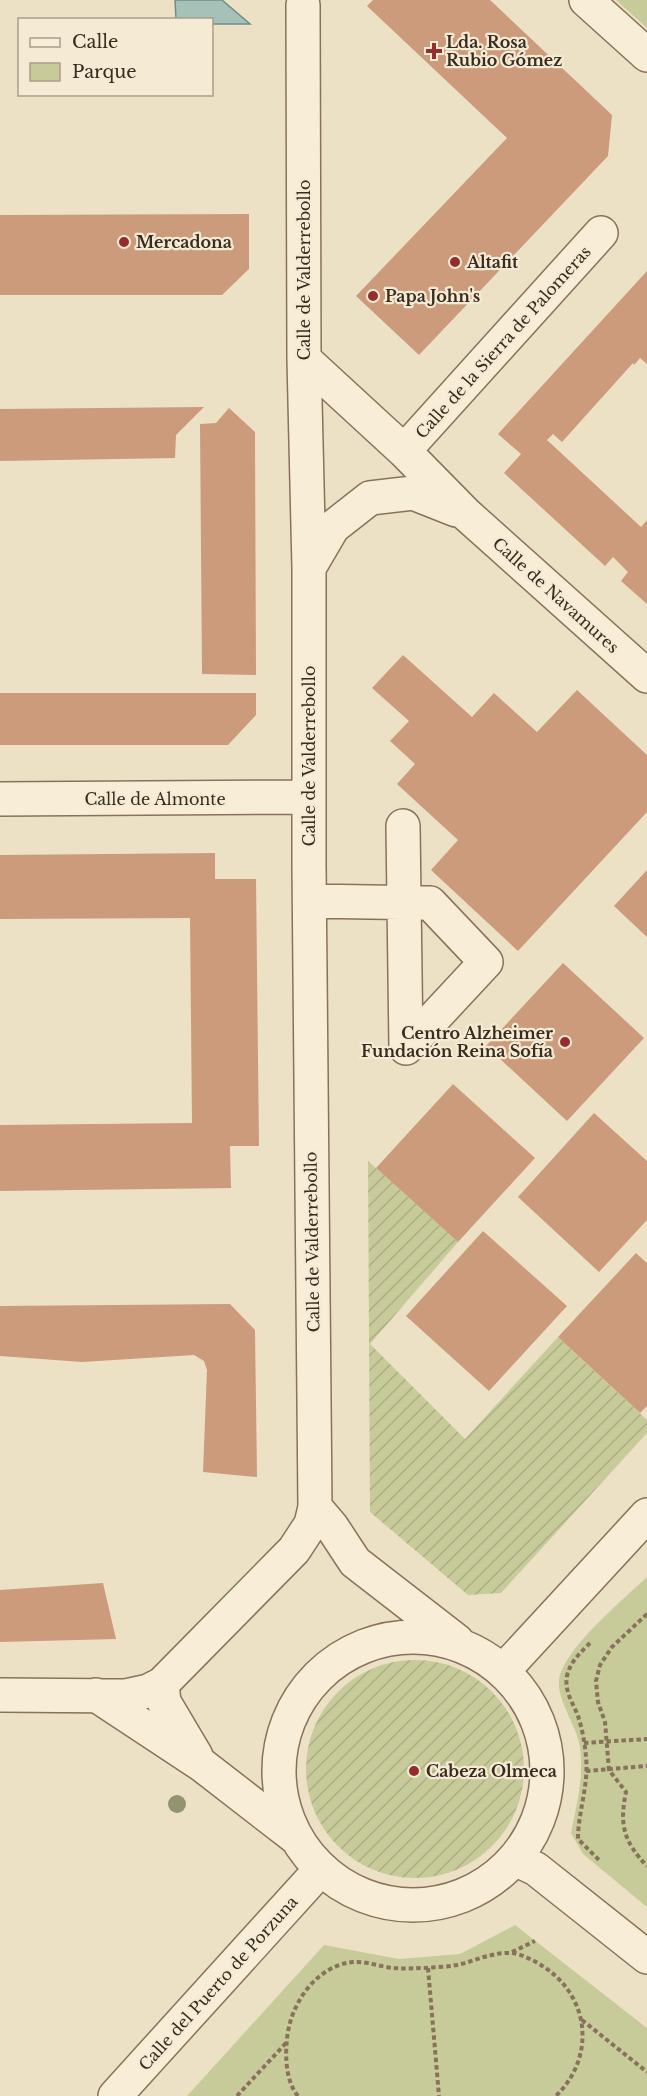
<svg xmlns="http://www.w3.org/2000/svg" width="647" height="2096" viewBox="0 0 647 2096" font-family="'Libre Baskerville',serif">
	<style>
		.park { fill: #c6cb99 }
		.garden { fill: url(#garden-furrows) }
		.water { fill: #a6c1b8; stroke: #6d8f86; stroke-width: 1.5 }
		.building { fill: #cb9b7b }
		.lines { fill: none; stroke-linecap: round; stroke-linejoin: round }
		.minor-casing { stroke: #88725b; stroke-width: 36 }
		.path { stroke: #88725b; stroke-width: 4; stroke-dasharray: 4.5 3; stroke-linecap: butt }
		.minor { stroke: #f8eed8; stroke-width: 33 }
		.tree { fill: #93936e }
		.poi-dot { fill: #952c2e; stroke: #f5ebd4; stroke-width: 2 }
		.labels { text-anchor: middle; stroke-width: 4.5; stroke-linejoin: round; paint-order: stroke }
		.poi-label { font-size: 16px; font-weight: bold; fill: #382b1f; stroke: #f5ebd4; text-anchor: start }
		.street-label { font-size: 16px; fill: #382b1f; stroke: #f5ebd4 }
	</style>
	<defs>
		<pattern id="garden-furrows" width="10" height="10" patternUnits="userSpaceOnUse" patternTransform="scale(1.5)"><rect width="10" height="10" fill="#c6cb99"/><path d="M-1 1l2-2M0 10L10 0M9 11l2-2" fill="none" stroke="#abae83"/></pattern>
	</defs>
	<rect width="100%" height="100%" fill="#ede1c5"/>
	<path class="park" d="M616,0H647V28Z
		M647,1577V1907L583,1854L571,1833C577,1803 585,1774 579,1742C575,1725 557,1698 559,1681C562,1650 624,1599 647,1577Z
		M515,1925L647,2028V2096H187L324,1945L399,1959L460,1954Z"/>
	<path class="garden" d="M368,1161L458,1242L370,1344L465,1439L558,1337L647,1420V1433L501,1593L468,1595L370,1512Z
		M306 1769a109 109 0 1 1 218 0a109 109 0 1 1-218 0Z"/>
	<path class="water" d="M175,0H222L250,24H212V20L176,19Z"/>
	<path class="building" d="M373,0H490L612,115L608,156L419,355L356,296L507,138L367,6Z
		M249,214V269L222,295H0V215Z
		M647,271V364L640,358L634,365L633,363L562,442L553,434L547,440L641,527L647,520V604L621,581L628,572L613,557L605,566L504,473L521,454L498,434Z
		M204,407L176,435L175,458L0,461V409Z
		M229,408L255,432L256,675L202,674L200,424L216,423Z
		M403,655L472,717L494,693L537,732L577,690L647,755V812L518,951L431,870L458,840L397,784L415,764L390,741L409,721L372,688Z
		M0,693H256V715L228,745H0Z
		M215,853V879H256L259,1146H230L231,1188L0,1191V1125L192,1123L190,918L0,919V855Z
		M647,870V937L614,906Z
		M563,963L644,1038L567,1121L486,1046Z
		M453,1084L535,1158L458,1242L376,1168Z
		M594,1113L647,1161V1220L599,1272L518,1197Z
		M483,1231L567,1306L489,1391L406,1316Z
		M636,1253L647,1263V1406L640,1413L558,1337Z
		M230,1304L255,1330L257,1477L203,1472L207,1370L204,1361L194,1355L82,1362L0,1356V1306Z
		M103,1583L116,1639L0,1642V1590Z"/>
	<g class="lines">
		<defs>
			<path id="minor" d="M586,0L647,55
				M304,359L404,451L466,514L647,676
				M404,451L601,233
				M309,568L333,527L370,498L413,493L456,510
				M0,799L309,797
				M403,826L406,1048
				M310,901L430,903L486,962L406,1048
				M315,1507L332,1527L355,1562L457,1641
				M279 1771a134 134 0 1 1 268 0a134 134 0 1 1-268 0Z
				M503,1671L647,1515
				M162,1684L164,1702L196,1756
				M0,1695L125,1696L148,1691L162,1684L294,1550L311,1524L315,1507L309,866V568L304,359L303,5
				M96,1695L202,1765L295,1837
				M515,1859L536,1869L647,1957
				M115,2096L321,1869"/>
		</defs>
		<use href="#minor" class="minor-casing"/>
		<path class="path" d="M647,1614L612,1647L600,1665L596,1681L598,1702L605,1722L609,1770L626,1792C619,1825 624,1842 647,1866
			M590,1643C580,1653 570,1662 567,1676C564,1691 573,1703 578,1716C582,1728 585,1743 586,1757C589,1785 578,1812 578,1839L601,1862
			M584,1743L647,1739
			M586,1771L647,1766
			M512,1952L535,1941
			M428,1968L439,2096
			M582,2020L647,2072
			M237,2096L286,2043
			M298,2096C286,2082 285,2057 287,2039C290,2005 315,1966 353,1962C366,1961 381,1967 394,1968C404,1969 415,1968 426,1968C436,1967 447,1967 457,1965C475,1961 492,1952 511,1953C522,1954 535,1961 544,1967C591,1998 595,2058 556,2096"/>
		<use href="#minor" class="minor"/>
	</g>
	<circle class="tree" cx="177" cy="1804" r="9"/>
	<g class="poi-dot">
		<path d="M431 42h6v6h6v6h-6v6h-6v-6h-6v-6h6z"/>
		<circle cx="124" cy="242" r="6"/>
		<circle cx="455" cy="262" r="6"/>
		<circle cx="373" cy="296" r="6"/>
		<circle cx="565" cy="1042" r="6"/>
		<circle cx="414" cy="1771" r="6"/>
	</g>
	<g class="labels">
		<g class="poi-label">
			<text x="446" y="48">Lda. Rosa<tspan x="446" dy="18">Rubio Gómez</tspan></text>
			<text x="136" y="248">Mercadona</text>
			<text x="467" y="268">Altafit</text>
			<text x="385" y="302">Papa John's</text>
			<text x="553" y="1039" text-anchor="end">Centro Alzheimer<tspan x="553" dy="18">Fundación Reina Sofía</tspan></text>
			<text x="426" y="1777">Cabeza Olmeca</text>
		</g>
		<g class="street-label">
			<text transform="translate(304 270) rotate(-90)" y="6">Calle de Valderrebollo</text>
			<text transform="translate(503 342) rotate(-48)" y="6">Calle de la Sierra de Palomeras</text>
			<text transform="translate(556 595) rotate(42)" y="6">Calle de Navamures</text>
			<text transform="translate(309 756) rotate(-90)" y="6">Calle de Valderrebollo</text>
			<text x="155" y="805">Calle de Almonte</text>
			<text transform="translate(312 1242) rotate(-91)" y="6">Calle de Valderrebollo</text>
			<text transform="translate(218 1983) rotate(-48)" y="6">Calle del Puerto de Porzuna</text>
		</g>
	</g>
	<rect x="18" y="18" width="195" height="78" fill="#f5ebd4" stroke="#a99e8c" stroke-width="1.5"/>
	<rect x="30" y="38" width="30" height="9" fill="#f8eed8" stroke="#a99e8c" stroke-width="1.5"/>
	<text x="72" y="48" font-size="18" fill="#382b1f">Calle</text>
	<rect x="30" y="63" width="30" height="18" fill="#c6cb99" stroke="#a99e8c" stroke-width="1.5"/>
	<text x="72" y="78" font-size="18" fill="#382b1f">Parque</text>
</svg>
